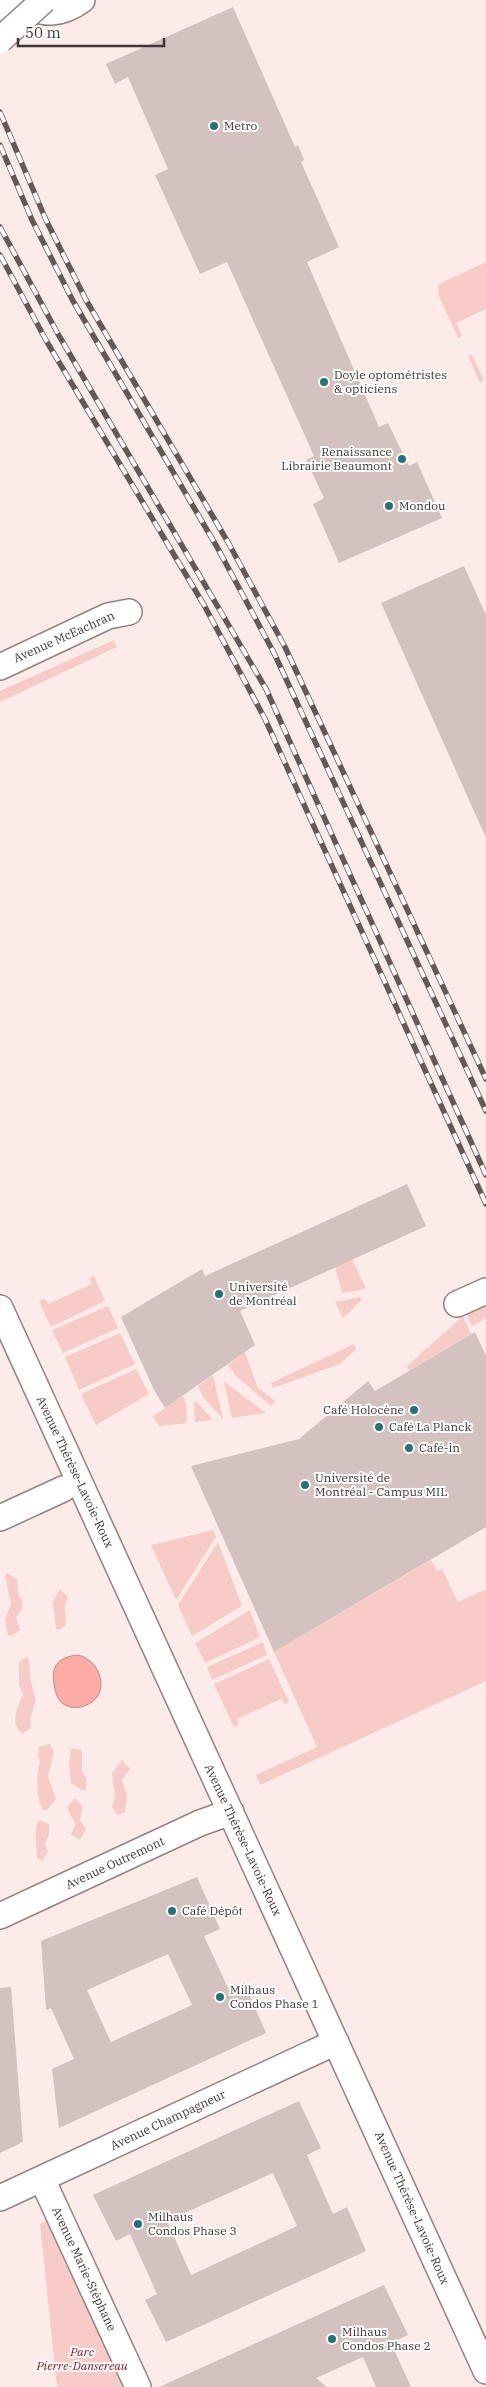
<svg xmlns="http://www.w3.org/2000/svg" width="486" height="2387" viewBox="0 0 486 2387" font-family="'IBM Plex Serif',serif">
	<style>
		.green { fill: #f7cbc8 }
		.water { fill: #fcaca7; stroke: #c38985 }
		.building { fill: #d4c2c1; fill-rule: evenodd }
		.lines { fill: none; stroke-linecap: round; stroke-linejoin: round }
		.minor-casing { stroke: #938281; stroke-width: 28 }
		.minor { stroke: #fff; stroke-width: 25 }
		.rail-casing { stroke: #635a58; stroke-width: 5.5 }
		.rail { stroke: #fdfdfd; stroke-width: 4; stroke-dasharray: 11; stroke-linecap: butt }
		.minor-bridge-casing { stroke: #938281; stroke-width: 28; stroke-linecap: butt }
		.minor-bridge { stroke: #fff; stroke-width: 25 }
		.poi-dot { fill: #277178; stroke: #fdfdfd; stroke-width: 2 }
		.labels { text-anchor: middle; stroke-width: 4; stroke-linejoin: round; paint-order: stroke }
		.poi-label { font-size: 12px; fill: #3e3736; stroke: #fdfdfd; text-anchor: start }
		.street-label { font-size: 12px; fill: #3e3736; stroke: #fdfdfd }
		.park-label { font-size: 12px; font-style: italic; fill: #89161f; stroke: #fdfdfd }
	</style>
	<rect width="100%" height="100%" fill="#fdebe9"/>
	<path class="green" d="M486,262V309L456,323L462,336L458,338L438,294L439,284Z
		M468,355H472L484,380L480,383Z
		M114,640L117,647L0,702V691Z
		M352,1259L366,1289L342,1293L335,1267Z
		M94,1276L105,1301L51,1327L39,1301L45,1299L48,1304L92,1284L89,1278Z
		M360,1297L362,1300L343,1318L335,1302Z
		M486,1304V1318L472,1326L466,1314Z
		M108,1306L118,1328L63,1353L52,1330Z
		M463,1316L471,1334L409,1371L407,1366Z
		M120,1333L135,1364L79,1390L65,1357Z
		M354,1344L356,1350L340,1364L273,1388L271,1383Z
		M245,1352L258,1388L275,1401L271,1406L236,1376L228,1365Z
		M136,1369L149,1394L96,1425L81,1394Z
		M213,1375L223,1419L203,1397L198,1386Z
		M224,1382L226,1383L266,1413L232,1418Z
		M183,1396L186,1403L187,1423L159,1426L153,1416Z
		M194,1402H197L213,1420L195,1422Z
		M213,1530L216,1537L176,1600L151,1545Z
		M218,1542L242,1606L192,1636L178,1605Z
		M431,1560L437,1571L442,1569L458,1602L486,1589V1681L260,1785L256,1775L317,1747L274,1652Z
		M7,1573L17,1579L19,1596L23,1602L21,1611L16,1617L20,1630L12,1636L8,1635L5,1620L11,1603L5,1576Z
		M60,1589L68,1597L65,1606L66,1625L59,1630L56,1629L53,1602Z
		M250,1610L260,1637L205,1663L195,1643Z
		M263,1642L267,1655L212,1680L207,1667Z
		M27,1657L29,1659L31,1682L36,1700L30,1719L31,1728L22,1734C9,1722 18,1708 23,1694L19,1685V1662Z
		M269,1659L289,1702L284,1704L281,1699L237,1719L239,1725L234,1727L214,1684Z
		M50,1744L54,1752L48,1776L56,1799L47,1810H43C36,1797 36,1776 40,1762L38,1755L39,1747Z
		M74,1748L82,1751V1772L86,1778V1790H82L71,1783L69,1764L71,1749Z
		M122,1760L130,1769L122,1780L127,1796L125,1812L117,1815L112,1807L115,1797L112,1773Z
		M75,1798L83,1807L80,1820L86,1829L80,1840L71,1835L75,1824L67,1807Z
		M39,1820L49,1824V1834L45,1844L48,1851L43,1861L37,1858C37,1845 33,1832 39,1820Z
		M49,2219L126,2387H57L40,2224Z"/>
	<path class="water" d="M78,1655C94,1659 104,1675 100,1691C96,1705 74,1713 62,1703C58,1699 56,1694 55,1689C50,1668 56,1657 78,1655Z"/>
	<path class="building" d="M233,7L295,147L298,145L304,160L301,162L339,247L307,262L379,427L388,423L409,466L417,462L442,518L339,563L313,504L324,498L306,460L314,456L227,262L200,274L155,175L168,169L128,77L115,84L106,64Z
		M464,566L486,615V838L381,603Z
		M407,1184L426,1226L240,1311L255,1345L165,1408L154,1390L121,1317L202,1269L205,1276Z
		M475,1332L486,1356V1527L274,1652L191,1466L299,1439L368,1381L375,1391Z
		M197,1877L220,1929L204,1936L229,1990L244,1982L266,2033L59,2128L52,2069L74,2059L51,2008L46,2010L41,1941ZM168,1954L192,2005L111,2042L87,1990Z
		M11,1987L23,2142L0,2153V1988Z
		M299,2101L321,2148L307,2155L333,2214L347,2207L366,2251L166,2342L145,2300L157,2294L130,2234L116,2241L93,2195ZM273,2173L297,2226L191,2275L167,2221Z
		M384,2285L408,2335L391,2343L411,2387H376L363,2357L316,2378L327,2387H159Z"/>
	<g class="lines">
		<defs>
			<path id="minor" d="M22,0C41,18 63,14 82,0
				M0,8L9,0
				M0,667L108,616L129,612
				M457,1304L486,1291
				M0,1308L486,2371
				M0,1518L63,1489
				M0,1916L200,1823L231,1812
				M42,2179L138,2387
				M0,2198L336,2042"/>
		</defs>
		<use href="#minor" class="minor-casing"/>
		<use href="#minor" class="minor"/>
		<defs>
			<path id="rail" d="M0,112L46,220L86,300L229,544L285,647L486,1079
				M0,145L32,220L73,301L217,547L274,653L486,1111
				M0,227L58,334L266,689L486,1175
				M0,255L47,342L204,605L265,719L486,1204"/>
		</defs>
		<use href="#rail" class="rail-casing"/>
		<use href="#rail" class="rail"/>
		<defs>
			<path id="minor-bridge" d="M0,40L44,0"/>
		</defs>
		<use href="#minor-bridge" class="minor-bridge-casing"/>
		<use href="#minor-bridge" class="minor-bridge"/>
	</g>
	<g class="poi-dot">
		<circle cx="214" cy="126" r="5"/>
		<circle cx="324" cy="382" r="5"/>
		<circle cx="402" cy="459" r="5"/>
		<circle cx="389" cy="506" r="5"/>
		<circle cx="219" cy="1294" r="5"/>
		<circle cx="414" cy="1410" r="5"/>
		<circle cx="379" cy="1427" r="5"/>
		<circle cx="409" cy="1448" r="5"/>
		<circle cx="305" cy="1485" r="5"/>
		<circle cx="172" cy="1911" r="5"/>
		<circle cx="220" cy="1997" r="5"/>
		<circle cx="138" cy="2224" r="5"/>
		<circle cx="332" cy="2339" r="5"/>
	</g>
	<g class="labels">
		<g class="poi-label">
			<text x="224" y="130">Metro</text>
			<text x="334" y="379">Doyle optométristes<tspan x="334" dy="14">&amp; opticiens</tspan></text>
			<text x="392" y="456" text-anchor="end">Renaissance<tspan x="392" dy="14">Librairie Beaumont</tspan></text>
			<text x="399" y="510">Mondou</text>
			<text x="229" y="1291">Université<tspan x="229" dy="14">de Montréal</tspan></text>
			<text x="404" y="1414" text-anchor="end">Café Holocène</text>
			<text x="389" y="1431">Café La Planck</text>
			<text x="419" y="1452">Café-in</text>
			<text x="315" y="1482">Université de<tspan x="315" dy="14">Montréal - Campus MIL</tspan></text>
			<text x="182" y="1915">Café Dépôt</text>
			<text x="230" y="1994">Milhaus<tspan x="230" dy="14">Condos Phase 1</tspan></text>
			<text x="148" y="2221">Milhaus<tspan x="148" dy="14">Condos Phase 3</tspan></text>
			<text x="342" y="2336">Milhaus<tspan x="342" dy="14">Condos Phase 2</tspan></text>
		</g>
		<g class="street-label">
			<text transform="translate(64 637) rotate(-24)" y="4">Avenue McEachran</text>
			<text transform="translate(75 1472) rotate(65)" y="4">Avenue Thérèse-Lavoie-Roux</text>
			<text transform="translate(243 1840) rotate(65)" y="4">Avenue Thérèse-Lavoie-Roux</text>
			<text transform="translate(115 1863) rotate(-25)" y="4">Avenue Outremont</text>
			<text transform="translate(168 2120) rotate(-25)" y="4">Avenue Champagneur</text>
			<text transform="translate(412 2208) rotate(66)" y="4">Avenue Thérèse-Lavoie-Roux</text>
			<text transform="translate(84 2269) rotate(65)" y="4">Avenue Marie-Stéphane</text>
		</g>
		<g class="park-label">
			<text x="82" y="2356">Parc<tspan x="82" dy="14">Pierre-Dansereau</tspan></text>
		</g>
	</g>
	<path d="M18 38v8h146v-8" fill="none" stroke="#3e3736" stroke-width="2.5"/>
	<text x="25" y="38" font-size="15" fill="#3e3736" stroke="#fdfdfd" stroke-width="4" paint-order="stroke">50 m</text>
</svg>
